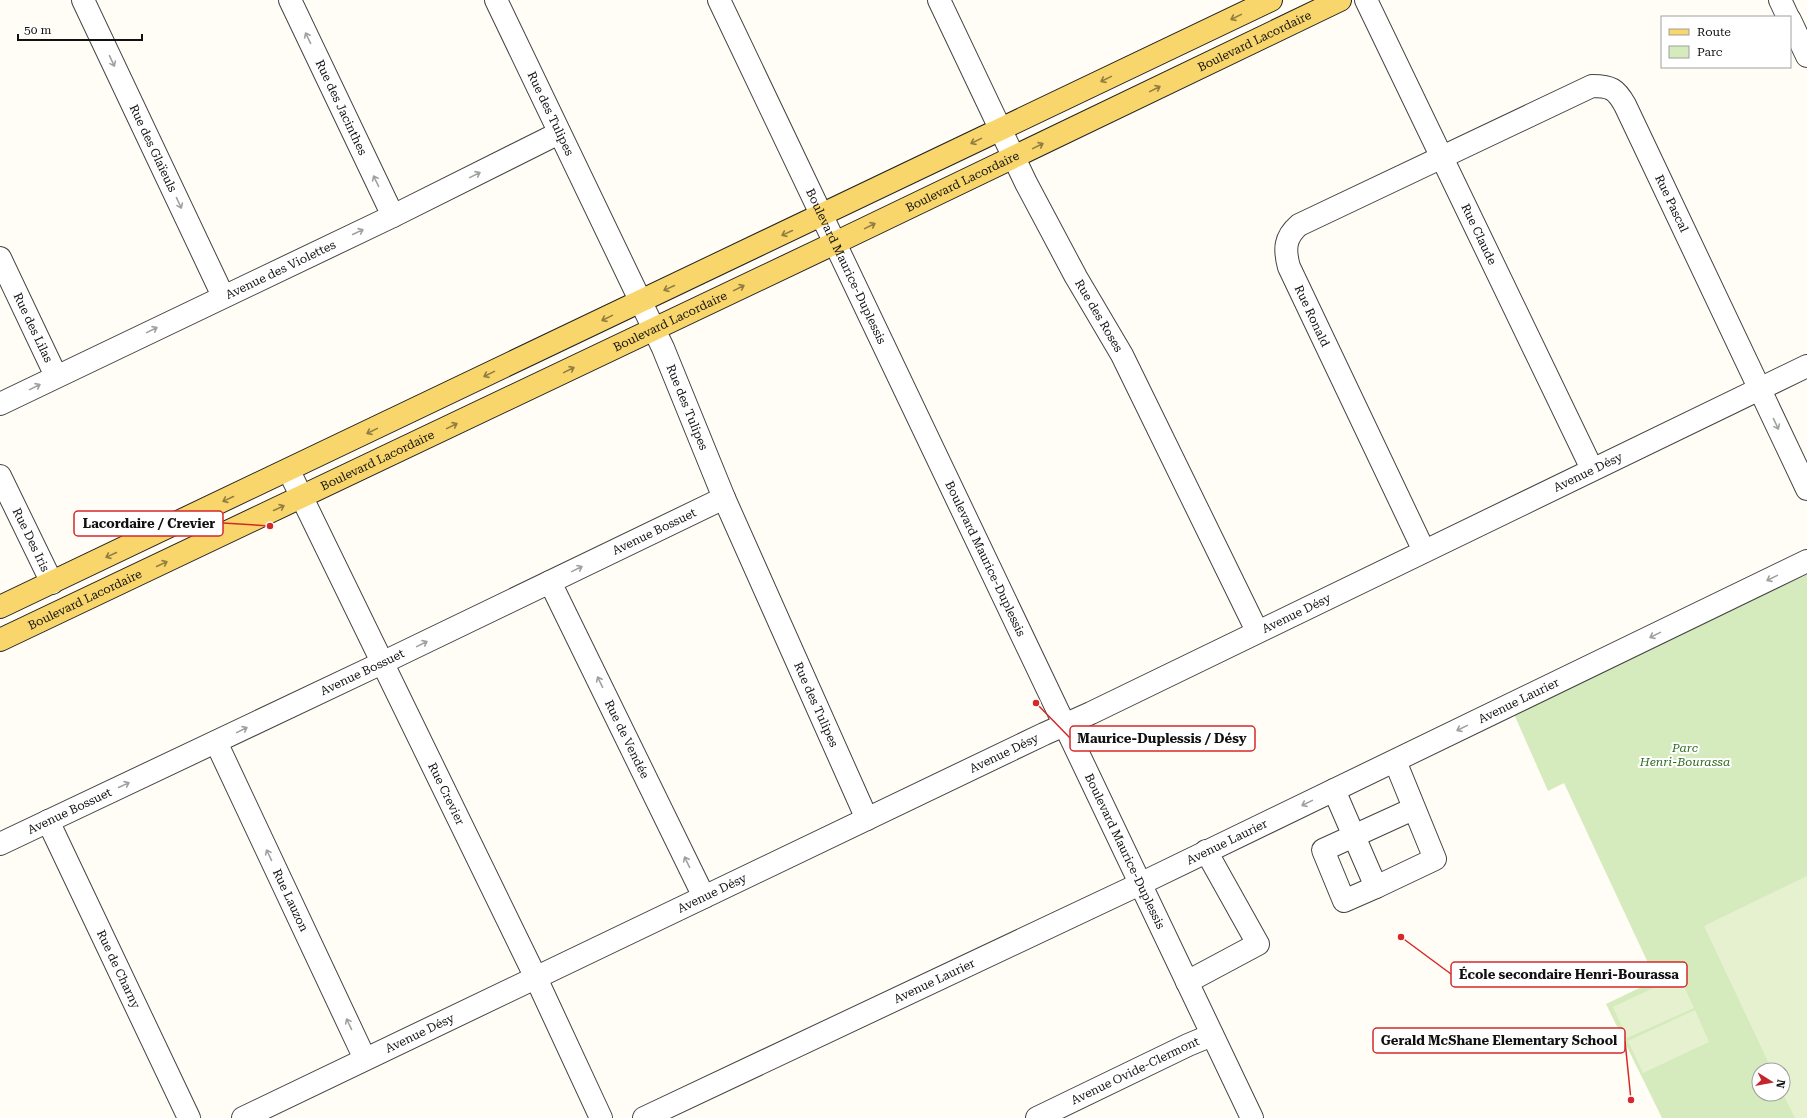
<svg xmlns="http://www.w3.org/2000/svg" width="1807" height="1118" viewBox="0 0 1807 1118" font-family="'Roboto Serif',serif">
	<style>
		.green { fill: #d5ebbd; fill-rule: evenodd }
		.pitch { fill: #e6f2cf }
		.lines { fill: none; stroke-linecap: round; stroke-linejoin: round }
		.minor-casing { stroke: #444; stroke-width: 24 }
		.major-casing { stroke: #222; stroke-width: 24 }
		.minor { stroke: #fff; stroke-width: 22 }
		.major { stroke: #f9d66b; stroke-width: 22 }
		.oneway { stroke: #917d42 }
		.oneway2 { stroke: #a0a0a0 }
		.labels { text-anchor: middle; stroke-width: 4; stroke-linejoin: round; paint-order: stroke }
		.street-label { font-size: 12px; fill: #111; stroke: #fff }
		.park-label { font-size: 12px; font-style: italic; fill: #2f6b1f; stroke: #fff }
		.leader { fill: none; stroke: #d62828; stroke-width: 1.5 }
		.callout-dot { fill: #d62828; stroke: #fff; stroke-width: 1.5 }
		.callout { fill: #fff; stroke: #d62828; stroke-width: 1.5 }
		.callout-label { font-size: 13px; text-anchor: middle; font-weight: bold; fill: #111 }
	</style>
	<rect width="100%" height="100%" fill="#fffdf5"/>
	<path class="green" d="M1807,561V1118H1662L1606,1004L1656,980L1564,783L1548,791L1510,705ZM1759,1070H1783V1094H1759Z"/>
	<path class="pitch" d="M1807,876V1118H1795L1783,1094V1070H1772L1704,926Z
		M1679,976L1694,1008L1627,1038L1613,1007Z
		M1695,1010L1709,1042L1643,1073L1628,1041Z"/>
	<g class="lines">
		<defs>
			<g id="minor">
				<path id="s1" d="M83,0L223,296"/>
				<path id="s2" d="M290,0L393,216"/>
				<path id="s3" d="M496,0L663,348L724,498L867,819"/>
				<path id="s4" d="M719,0L1252,1118"/>
				<path id="s5" d="M939,0L1026,183L1076,277L1122,355L1257,631"/>
				<path id="s6" d="M1366,0L1592,469"/>
				<path d="M1780,0L1788,17"/>
				<path d="M1790,20L1807,56"/>
				<path id="s7" d="M0,258L56,376"/>
				<path id="s8" d="M0,404L393,216L559,133"/>
				<path id="s9" d="M289,471L536,978L601,1118"/>
				<path id="s10" d="M0,476L52,583"/>
				<path id="s11" d="M1424,551L1289,267C1284,249 1285,237 1299,225L1592,86C1611,86 1616,89 1625,105L1807,489"/>
				<path id="s12" d="M550,582L704,897"/>
				<path id="s13" d="M216,742L365,1059"/>
				<path d="M1334,790L1376,887L1435,859L1395,761"/>
				<path id="s14" d="M48,821L189,1118"/>
				<path id="s15" d="M0,844L384,662L724,498"/>
				<path d="M1376,887L1344,901L1323,850L1413,809"/>
				<path d="M1187,982L1258,944L1206,851"/>
				<path id="s16" d="M243,1118L1044,734L1091,713L1807,366"/>
				<path id="s17" d="M644,1118L1140,884L1807,561"/>
				<path id="s18" d="M1037,1118L1188,1045L1212,1035"/>
			</g>
			<g id="major">
				<path d="M0,607L1271,0"/>
				<path id="s19" d="M0,640L835,243L1340,0"/>
			</g>
		</defs>
		<use href="#minor" class="minor-casing"/>
		<use href="#major" class="major-casing"/>
		<use href="#minor" class="minor"/>
		<use href="#major" class="major"/>
	</g>
	<defs><path id="oneway-shaft" d="M-6 0H5M1.5-3L5.5 0L1.5 3" fill="none" stroke-width="1.6" stroke-linecap="round" stroke-linejoin="round"/></defs>
	<g class="oneway">
		<use href="#oneway-shaft" transform="translate(1236 17) rotate(154)"/>
		<use href="#oneway-shaft" transform="translate(1106 79) rotate(154)"/>
		<use href="#oneway-shaft" transform="translate(1155 89) rotate(-26)"/>
		<use href="#oneway-shaft" transform="translate(976 141) rotate(154)"/>
		<use href="#oneway-shaft" transform="translate(1038 146) rotate(-26)"/>
		<use href="#oneway-shaft" transform="translate(870 226) rotate(-26)"/>
		<use href="#oneway-shaft" transform="translate(787 233) rotate(155)"/>
		<use href="#oneway-shaft" transform="translate(669 288) rotate(155)"/>
		<use href="#oneway-shaft" transform="translate(739 288) rotate(-26)"/>
		<use href="#oneway-shaft" transform="translate(607 318) rotate(154)"/>
		<use href="#oneway-shaft" transform="translate(569 370) rotate(-26)"/>
		<use href="#oneway-shaft" transform="translate(489 374) rotate(154)"/>
		<use href="#oneway-shaft" transform="translate(452 426) rotate(-26)"/>
		<use href="#oneway-shaft" transform="translate(372 431) rotate(154)"/>
		<use href="#oneway-shaft" transform="translate(228 499) rotate(155)"/>
		<use href="#oneway-shaft" transform="translate(279 508) rotate(-25)"/>
		<use href="#oneway-shaft" transform="translate(111 555) rotate(155)"/>
		<use href="#oneway-shaft" transform="translate(162 564) rotate(-25)"/>
	</g>
	<g class="oneway2">
		<use href="#oneway-shaft" transform="translate(308 38) rotate(-116)"/>
		<use href="#oneway-shaft" transform="translate(112 61) rotate(65)"/>
		<use href="#oneway-shaft" transform="translate(475 175) rotate(-26)"/>
		<use href="#oneway-shaft" transform="translate(376 181) rotate(-116)"/>
		<use href="#oneway-shaft" transform="translate(179 203) rotate(65)"/>
		<use href="#oneway-shaft" transform="translate(358 232) rotate(-25)"/>
		<use href="#oneway-shaft" transform="translate(152 330) rotate(-26)"/>
		<use href="#oneway-shaft" transform="translate(35 387) rotate(-26)"/>
		<use href="#oneway-shaft" transform="translate(1776 424) rotate(65)"/>
		<use href="#oneway-shaft" transform="translate(577 569) rotate(-26)"/>
		<use href="#oneway-shaft" transform="translate(1772 578) rotate(154)"/>
		<use href="#oneway-shaft" transform="translate(1655 635) rotate(154)"/>
		<use href="#oneway-shaft" transform="translate(422 644) rotate(-26)"/>
		<use href="#oneway-shaft" transform="translate(600 682) rotate(-116)"/>
		<use href="#oneway-shaft" transform="translate(1462 728) rotate(154)"/>
		<use href="#oneway-shaft" transform="translate(242 730) rotate(-26)"/>
		<use href="#oneway-shaft" transform="translate(124 785) rotate(-25)"/>
		<use href="#oneway-shaft" transform="translate(1307 803) rotate(154)"/>
		<use href="#oneway-shaft" transform="translate(269 855) rotate(-115)"/>
		<use href="#oneway-shaft" transform="translate(687 862) rotate(-116)"/>
		<use href="#oneway-shaft" transform="translate(349 1024) rotate(-115)"/>
	</g>
	<g class="labels">
		<g class="street-label">
			<text dy="4" stroke="none"><textPath href="#s19" startOffset="1390">Boulevard Lacordaire</textPath></text>
			<text dy="4" stroke="none"><textPath href="#s2" startOffset="119">Rue des Jacinthes</textPath></text>
			<text dy="4" stroke="none"><textPath href="#s3" startOffset="126">Rue des Tulipes</textPath></text>
			<text dy="4" stroke="none"><textPath href="#s1" startOffset="164">Rue des Glaïeuls</textPath></text>
			<text dy="4" stroke="none"><textPath href="#s19" startOffset="1066">Boulevard Lacordaire</textPath></text>
			<text dy="4" stroke="none"><textPath href="#s11" startOffset="835">Rue Pascal</textPath></text>
			<text dy="4" stroke="none"><textPath href="#s6" startOffset="260">Rue Claude</textPath></text>
			<text dy="4" stroke="none"><textPath href="#s4" startOffset="295">Boulevard Maurice-Duplessis</textPath></text>
			<text dy="4" stroke="none"><textPath href="#s8" startOffset="311">Avenue des Violettes</textPath></text>
			<text dy="4" stroke="none"><textPath href="#s5" startOffset="354">Rue des Roses</textPath></text>
			<text transform="translate(1312 316) rotate(65)" y="4">Rue Ronald</text>
			<text dy="4" stroke="none"><textPath href="#s19" startOffset="742">Boulevard Lacordaire</textPath></text>
			<text dy="4" stroke="none"><textPath href="#s7" startOffset="77">Rue des Lilas</textPath></text>
			<text dy="4" stroke="none"><textPath href="#s3" startOffset="450">Rue des Tulipes</textPath></text>
			<text dy="4" stroke="none"><textPath href="#s19" startOffset="418">Boulevard Lacordaire</textPath></text>
			<text dy="4" stroke="none"><textPath href="#s16" startOffset="1492">Avenue Désy</textPath></text>
			<text dy="4" stroke="none"><textPath href="#s15" startOffset="725">Avenue Bossuet</textPath></text>
			<text dy="4" stroke="none"><textPath href="#s10" startOffset="71">Rue Des Iris</textPath></text>
			<text dy="4" stroke="none"><textPath href="#s4" startOffset="619">Boulevard Maurice-Duplessis</textPath></text>
			<text dy="4" stroke="none"><textPath href="#s19" startOffset="94">Boulevard Lacordaire</textPath></text>
			<text dy="4" stroke="none"><textPath href="#s16" startOffset="1168">Avenue Désy</textPath></text>
			<text dy="4" stroke="none"><textPath href="#s15" startOffset="401">Avenue Bossuet</textPath></text>
			<text dy="4" stroke="none"><textPath href="#s17" startOffset="969">Avenue Laurier</textPath></text>
			<text dy="4" stroke="none"><textPath href="#s3" startOffset="774">Rue des Tulipes</textPath></text>
			<text dy="4" stroke="none"><textPath href="#s12" startOffset="175">Rue de Vendée</textPath></text>
			<text dy="4" stroke="none"><textPath href="#s16" startOffset="844">Avenue Désy</textPath></text>
			<text dy="4" stroke="none"><textPath href="#s9" startOffset="359">Rue Crevier</textPath></text>
			<text dy="4" stroke="none"><textPath href="#s15" startOffset="77">Avenue Bossuet</textPath></text>
			<text dy="4" stroke="none"><textPath href="#s17" startOffset="645">Avenue Laurier</textPath></text>
			<text dy="4" stroke="none"><textPath href="#s4" startOffset="943">Boulevard Maurice-Duplessis</textPath></text>
			<text dy="4" stroke="none"><textPath href="#s16" startOffset="520">Avenue Désy</textPath></text>
			<text dy="4" stroke="none"><textPath href="#s13" startOffset="175">Rue Lauzon</textPath></text>
			<text dy="4" stroke="none"><textPath href="#s14" startOffset="164">Rue de Charny</textPath></text>
			<text dy="4" stroke="none"><textPath href="#s17" startOffset="321">Avenue Laurier</textPath></text>
			<text dy="4" stroke="none"><textPath href="#s16" startOffset="196">Avenue Désy</textPath></text>
			<text dy="4" stroke="none"><textPath href="#s18" startOffset="109">Avenue Ovide-Clermont</textPath></text>
		</g>
		<g class="park-label">
			<text x="1685" y="752">Parc<tspan x="1685" dy="14">Henri-Bourassa</tspan></text>
		</g>
	</g>
	<path class="leader" d="M270 526L223 523M1036 703L1070 738M1401 937L1451 974M1631 1100L1625 1041"/>
	<g class="callout-dot">
		<circle cx="270" cy="526" r="4"/>
		<circle cx="1036" cy="703" r="4"/>
		<circle cx="1401" cy="937" r="4"/>
		<circle cx="1631" cy="1100" r="4"/>
	</g>
	<g class="callout">
		<rect x="74" y="511" width="149" height="25" rx="4"/>
		<rect x="1070" y="726" width="185" height="25" rx="4"/>
		<rect x="1451" y="962" width="236" height="25" rx="4"/>
		<rect x="1373" y="1028" width="252" height="25" rx="4"/>
	</g>
	<g class="callout-label">
		<text x="149" y="528">Lacordaire / Crevier</text>
		<text x="1162" y="743">Maurice-Duplessis / Désy</text>
		<text x="1569" y="979">École secondaire Henri-Bourassa</text>
		<text x="1499" y="1045">Gerald McShane Elementary School</text>
	</g>
	<rect x="1661" y="16" width="130" height="52" fill="#ffffff" stroke="#a0a0a0"/>
	<rect x="1669" y="29" width="20" height="6" fill="#f9d66b" stroke="#a0a0a0"/>
	<text x="1697" y="36" font-size="12" fill="#111111">Route</text>
	<rect x="1669" y="46" width="20" height="12" fill="#d5ebbd" stroke="#a0a0a0"/>
	<text x="1697" y="56" font-size="12" fill="#111111">Parc</text>
	<g transform="translate(1771 1082) rotate(101)"><circle r="19" fill="#ffffff" stroke="#a0a0a0"/>
	<path d="M0-3L7 15L0 10L-7 15Z" fill="#c4262e"/>
	<text y="-6" font-size="11" font-weight="bold" text-anchor="middle" fill="#111111">N</text>
	</g>
	<path d="M18 34v6h124v-6" fill="none" stroke="#111111" stroke-width="2"/>
	<text x="24" y="34" font-size="12" fill="#111111" stroke="#ffffff" stroke-width="3" paint-order="stroke">50 m</text>
</svg>
